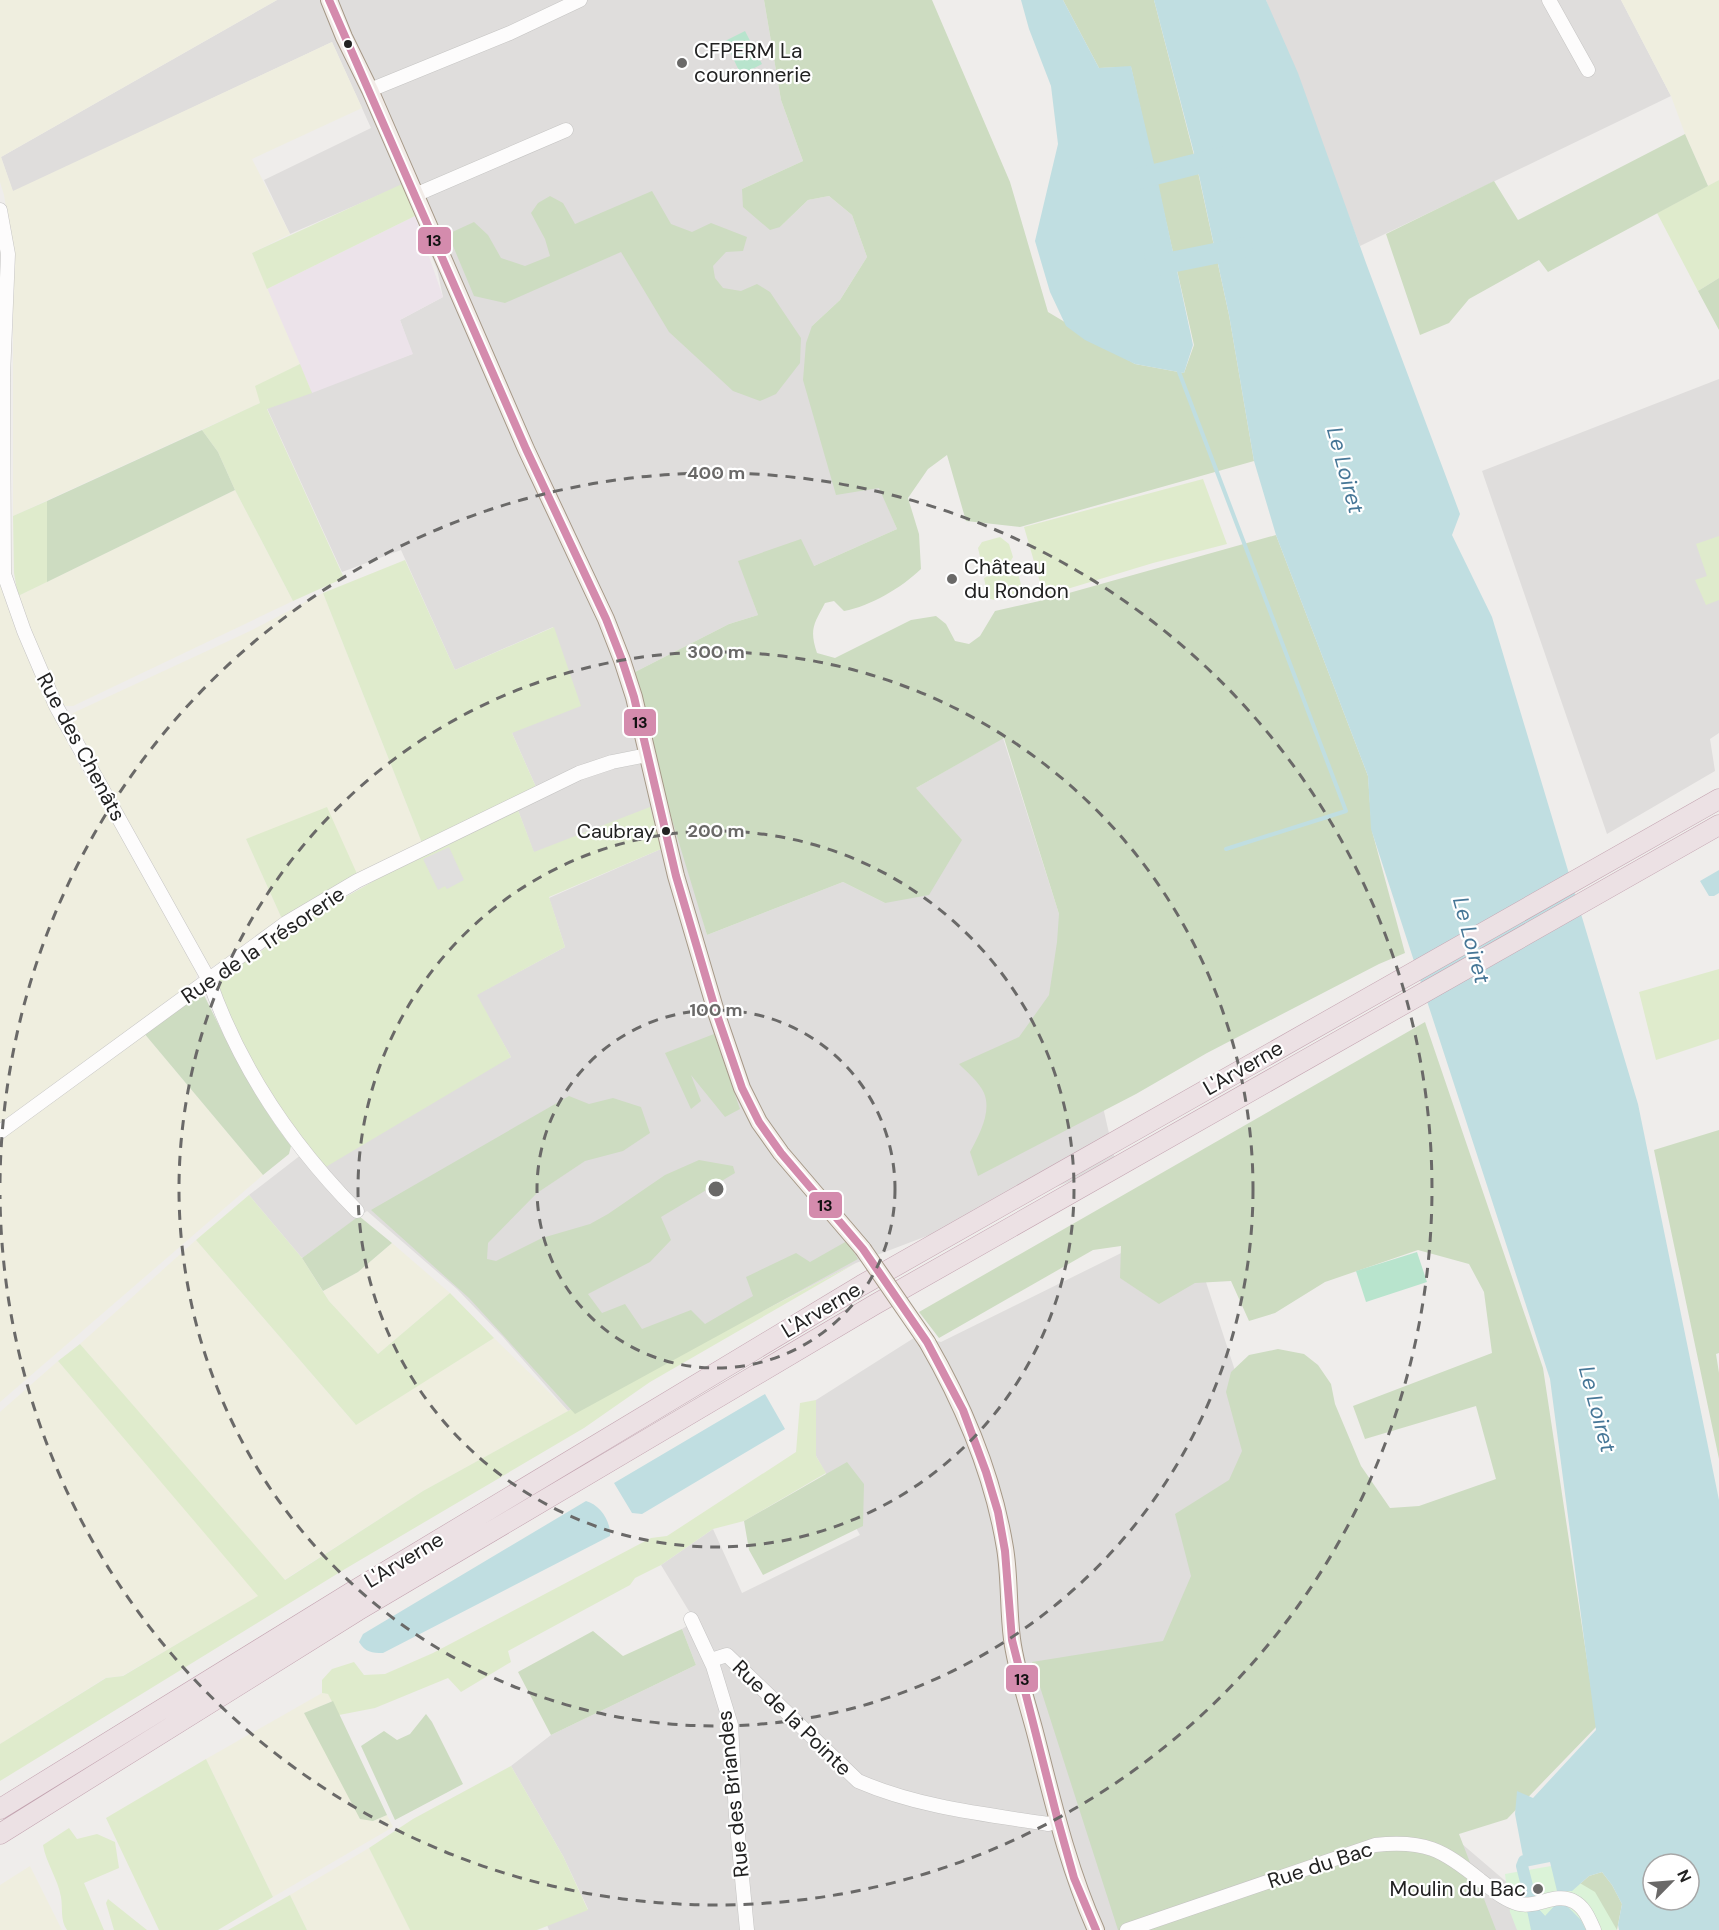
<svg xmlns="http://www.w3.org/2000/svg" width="1719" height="1930" viewBox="0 0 1719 1930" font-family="'DM Sans',sans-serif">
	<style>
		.residential { fill: #dfdddc }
		.industrial { fill: #ece3ea }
		.farmland { fill: #efeedf }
		.grass { fill: #dfebcc }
		.forest { fill: #cddcc1 }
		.park { fill: #dbf3d8 }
		.pitch { fill: #b8e4cd }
		.parking { fill: #e0dfde }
		.water { fill: #c0dee1; fill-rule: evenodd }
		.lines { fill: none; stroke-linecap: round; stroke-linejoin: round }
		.stream { stroke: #c0dee1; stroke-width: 4 }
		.canal { stroke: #c0dee1; stroke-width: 12 }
		.river { stroke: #c0dee1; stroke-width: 21 }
		.minor-casing { stroke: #c5c4c3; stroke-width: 15 }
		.major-casing { stroke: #a59887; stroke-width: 18 }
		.highway-casing { stroke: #c3a3b0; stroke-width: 21 }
		.minor { stroke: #fdfcfc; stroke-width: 14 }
		.major { stroke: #f2ece8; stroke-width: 16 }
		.highway { stroke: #ece1e4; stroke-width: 20 }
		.major-bridge-casing { stroke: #a59887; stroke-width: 18; stroke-linecap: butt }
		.major-bridge { stroke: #f2ece8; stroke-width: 16 }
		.bus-1-casing { stroke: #fff; stroke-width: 12 }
		.bus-1 { stroke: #d48bad; stroke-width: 8 }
		.ring { fill: none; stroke: #6a6968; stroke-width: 3; stroke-dasharray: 10 8 }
		.bus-dot { fill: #222; stroke: #fff; stroke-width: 2 }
		.poi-dot { fill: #6a6968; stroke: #fff; stroke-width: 2 }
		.labels { text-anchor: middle; stroke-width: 4.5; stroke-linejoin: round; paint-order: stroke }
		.bus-label { font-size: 20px; fill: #222; stroke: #fff; text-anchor: end }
		.poi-label { font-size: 21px; fill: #222; stroke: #fff; text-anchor: start }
		.street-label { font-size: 21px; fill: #222; stroke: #fff }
		.water-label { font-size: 22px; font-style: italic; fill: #477797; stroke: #fff }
		.centre { fill: #6a6968; stroke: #fff; stroke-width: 3 }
		.ring-label { font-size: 18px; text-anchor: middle; font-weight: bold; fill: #6a6968; stroke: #fff; stroke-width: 4.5; stroke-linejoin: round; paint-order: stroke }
		.line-badge { stroke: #fff; stroke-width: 2 }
		.pale-badge-label { font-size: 16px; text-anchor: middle; font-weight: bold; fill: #111 }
	</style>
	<rect width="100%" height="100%" fill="#efedeb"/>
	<path class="residential" d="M277,0H764L781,100L803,161L742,189L780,227L808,200L829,196L852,215L867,257L840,300L812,326L897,529L814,566L739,561L758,615L729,624L635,672L707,935L843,882L885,903L916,788L1003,738L1059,914L1116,1164L856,1263L568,1411L503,1337L457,1289L367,1211L302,1258L249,1195L306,1151L511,1057L476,995L565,947L549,898L661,849L649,808L534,853L518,810L536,787L512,733L553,627L455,670L401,550L342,572L267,408L412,354L400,320L443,297L437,269L402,185L290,234L264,180L371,128L332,42L13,192L1,157Z
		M1266,0H1621L1671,96L1360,246Z
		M1719,379V733L1710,739L1715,771L1607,834L1482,471Z
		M1186,1221L1279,1505L1420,1808L1517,1891L1523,1930H549L547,1925L588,1909L563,1856L511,1766L551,1735L696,1665L682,1629L695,1621L661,1565L713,1529L742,1593L860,1535L816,1456V1400L917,1336L941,1342Z"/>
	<path class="industrial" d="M415,216L443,297L400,320L413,354L312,393L267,289Z"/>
	<path class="farmland" d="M0,0H277L1,157L13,191L332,42L362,108L252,159L290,234L252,253L300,364L256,386L260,403L13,516V250L4,195L0,182Z
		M1621,0H1719V180L1708,186L1685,134L1671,96Z
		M235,490L293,601L73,706H61L52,690L18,596Z
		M0,578L7,605L46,701L89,783L191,952L197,973L195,985L0,1124Z
		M323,593L422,843L358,876L246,839L282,919L224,960L210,968L69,721L73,713L250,631Z
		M143,1032L263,1175L0,1402V1140Z
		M196,1240L355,1424L494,1338L568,1411L423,1491L284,1580L80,1344Z
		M392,1243L450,1293L378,1354L329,1301L323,1291L358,1272Z
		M58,1361L259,1596L122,1676L105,1678L0,1744V1412Z
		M322,1693L328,1694L333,1701L304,1713L373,1821L387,1815L393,1827L273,1897L206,1759Z
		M369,1848L410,1930H307L290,1895Z
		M30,1866L62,1930H0V1885Z"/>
	<path class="grass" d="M1719,180V278L1698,291L1657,213Z
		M402,184L415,216L267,289L252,253Z
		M300,364L312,393L267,409L344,578L293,601L235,490L218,452L202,430L260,403L255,386Z
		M1203,479L1227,544L1153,563L1044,596L1024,527Z
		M47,501V582L18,596L14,573L13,516Z
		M1719,536V600L1706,605L1695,580L1707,576L1696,544Z
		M1000,537L1009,544L1013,557L1010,562L988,568L982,565L978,548L982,542Z
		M405,560L455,670L554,627L581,706L512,733L536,787L422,843L323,593Z
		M1011,566L1017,570L1022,588L1019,594L994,600L988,598L984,578L988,576V572Z
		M327,807L358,876L282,919L246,839Z
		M650,807L661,849L549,897L565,947L477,995L511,1057L324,1168L256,1077L217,990L220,979L235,967L256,955L295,926L379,878L518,810L534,852Z
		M1719,969V1039L1656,1060L1639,992Z
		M249,1195L302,1258L329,1301L378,1354L450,1293L494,1338L356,1425L196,1240Z
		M856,1263L650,1382L584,1428L345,1569L0,1781V1744L106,1678L123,1676L258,1596L58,1361L80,1344L285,1580L423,1491L568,1411Z
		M816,1400V1456L826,1473L744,1521L713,1529L661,1565L635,1578L630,1585L508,1651L511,1662L461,1692L448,1678L375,1708L339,1715L328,1694L322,1693V1680L332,1669L354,1662L364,1675L385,1674L433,1653L651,1538L667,1536L796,1452L800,1403Z
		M206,1759L273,1897L218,1930H159L106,1818Z
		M511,1766L563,1856L588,1910L537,1930H410L369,1848L413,1819Z
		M69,1828L77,1839L97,1834L115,1842L119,1868L84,1883L104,1930H67C60,1920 63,1909 61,1897C58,1879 46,1863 43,1845Z
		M290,1895L307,1930H228Z
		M108,1899L147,1930H114L106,1903Z"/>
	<path class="forest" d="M764,0H932L1010,182L1048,312L1135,364L1184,373L1194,345L1131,67L1099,68L1063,0H1154L1196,163L1229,315L1254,461L1020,527L966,521L947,455L928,469L908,498L919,534L921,569C901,588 871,606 844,611L834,601L825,603C814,624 809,629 817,653L835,658L911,620L936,616L946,624L955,641L969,644L980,636L995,611L1044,600L1276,535L1368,776L1372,831L1405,953L1379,964L1207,1053L1136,1094L978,1176L970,1152C979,1135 992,1112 984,1093C980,1083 967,1072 959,1064L1019,1037L1049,995L1057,942L1059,914L1004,738L916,788L962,840L929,895L885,903L843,882L707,935L666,800L635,672L729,624L758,615L738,561L801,539L814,566L897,529L879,488L836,495L803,380L806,343L812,326L840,300L867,257L852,215L829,196L808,200L780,227L770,230L743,207L742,189L803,161L781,100Z
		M1685,134L1708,186L1548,272L1539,260L1469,299L1449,323L1420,335L1386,234L1494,181L1518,220Z
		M652,191L671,224L692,232L711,223L747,237L743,251L726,252L713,266L715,278L723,288L741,291L757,284L770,292L801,338L800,363L776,394L760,401L733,391L669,332L621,252L505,303L474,296L448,234L474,222L488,235L501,258L525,266L550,256L545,239L531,213L538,203L550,196L563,203L575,224Z
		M1719,278V330L1698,291Z
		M202,430L218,452L235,490L47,582V501Z
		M203,993C229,1046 255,1100 291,1146L289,1154L263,1175L143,1032Z
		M1425,1022L1543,1368L1597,1726L1507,1819L1459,1834L1496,1930H1118L1032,1662L1163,1641L1191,1576L1175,1514L1229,1480L1242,1451L1226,1392L1231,1372L1249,1355L1278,1349L1304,1354L1318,1365L1331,1384L1335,1404L1361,1466L1390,1508L1419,1506L1496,1479L1476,1406L1365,1439L1353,1406L1492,1353L1484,1292L1469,1264L1418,1250L1325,1282L1275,1313L1249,1321L1231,1281L1195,1283L1159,1304L1120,1278L1121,1246L1093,1250L939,1338L919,1312Z
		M714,1034L740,1109L725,1117L691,1075L701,1101L691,1109L665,1053Z
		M569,1096L589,1104L613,1098L641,1107L650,1133L623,1151L585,1161L537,1193L488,1243L487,1259L496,1261L542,1238L590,1224L608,1214L665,1175L699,1160L733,1166L735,1173L661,1217L671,1240L650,1262L588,1294L602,1313L625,1304L642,1329L691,1310L705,1324L753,1296L746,1277L796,1253L810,1262L847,1241L858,1259L575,1414L469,1298L371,1210Z
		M1719,1130V1353L1716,1354L1719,1373V1459L1654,1150Z
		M359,1216L392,1243L358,1272L323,1291L302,1258Z
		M847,1462L864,1484L863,1526L763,1575L749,1550L744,1521Z
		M682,1629L696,1665L551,1735L518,1672L593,1631L623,1656Z
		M333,1701L387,1815L373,1821L360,1819L304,1713Z
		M426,1714L432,1722L463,1784L395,1820L361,1746L384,1731L397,1740L410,1734Z
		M1602,1872L1612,1885L1622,1904L1617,1930H1586L1572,1891L1589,1876Z"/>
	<path class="park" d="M1551,1866L1595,1892L1617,1930H1517L1510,1912L1505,1874Z"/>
	<path class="pitch" d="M745,31L762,64L741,75L725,41Z
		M1417,1252L1427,1282L1366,1302L1356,1271Z"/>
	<path class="parking" d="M449,847L464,880L447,889L445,886L438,890L423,859Z"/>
	<path class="water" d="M1021,0H1063L1099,68L1131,66L1155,168L1193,345L1184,373L1135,364L1085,340L1066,326L1050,292L1035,241L1058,144L1051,86L1029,29Z
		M1154,0H1266L1298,73L1366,263L1460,514L1452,535L1492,617L1638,1104L1719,1500V1930H1619L1618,1925L1622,1904L1612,1885L1602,1872L1589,1876L1572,1891H1557L1550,1862L1525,1867L1515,1814L1517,1791L1533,1798L1596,1730L1550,1379L1371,829L1368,776L1276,535L1254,461L1229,315L1195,157ZM1653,1864H1689V1900H1653Z
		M1719,870V893L1714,896H1709L1700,881Z
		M765,1394L785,1429L642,1514L632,1513L614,1483Z
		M586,1501C600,1505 611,1521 610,1536L383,1653C372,1653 365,1652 359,1642L363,1634Z
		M1564,1903L1581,1920L1586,1930H1531L1527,1910L1538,1908L1545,1916L1556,1904Z"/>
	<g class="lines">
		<path class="stream" d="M1179,372L1346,811L1226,849"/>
		<path class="canal" d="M1524,1861L1522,1866L1534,1913L1550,1930"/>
		<path class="river" d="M1129,181L1224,157
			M1155,256L1158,265L1242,248"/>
		<defs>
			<path id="minor" d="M1549,0L1588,70
				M370,90L510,33L580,0
				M415,195L566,130
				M0,210L8,254L3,376L4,574L24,631L56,706L209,980C240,1069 291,1144 357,1211
				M0,1132L286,923L357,881L579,773L612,762L647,755
				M691,1619L713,1666L731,1725L736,1815L747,1930
				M711,1660L727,1655L858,1781C918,1807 983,1814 1048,1824L1058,1821
				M1127,1930L1375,1845C1425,1840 1442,1849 1480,1880C1492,1889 1504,1900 1519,1904C1537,1908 1556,1892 1573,1901C1585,1907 1589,1919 1594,1930"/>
			<path id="major" d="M329,0L344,37L370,90L526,449L606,619L622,660L634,697L676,876L717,1015L742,1088L759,1122L781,1153L863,1249
				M927,1342C964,1406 993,1475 1005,1548C1010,1578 1008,1609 1012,1639C1016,1670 1028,1705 1036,1736C1053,1802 1068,1868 1096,1930"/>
			<path id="highway" d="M0,1809L352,1592L862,1285L1719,799
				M0,1834L357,1611L874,1305L1719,825"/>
		</defs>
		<use href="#minor" class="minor-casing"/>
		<use href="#major" class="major-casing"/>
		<use href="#highway" class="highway-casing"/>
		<use href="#minor" class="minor"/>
		<use href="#major" class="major"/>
		<use href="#highway" class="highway"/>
		<defs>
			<path id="major-bridge" d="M863,1249L927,1342"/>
		</defs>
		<use href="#major-bridge" class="major-bridge-casing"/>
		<use href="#major-bridge" class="major-bridge"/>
		<defs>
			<path id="bus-1" d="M329,0L526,449L606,619L622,660L634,697L676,876L717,1015L742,1088L759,1122L781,1153L863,1249L927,1342L963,1410L986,1472L998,1512L1005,1551L1012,1640L1058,1821L1074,1878L1096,1930"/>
		</defs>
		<use href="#bus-1" class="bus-1-casing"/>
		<use href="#bus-1" class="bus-1"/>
	</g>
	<g class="ring">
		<circle cx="716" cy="1189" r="179"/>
		<circle cx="716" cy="1189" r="358"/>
		<circle cx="716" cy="1189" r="537"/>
		<path d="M0 1183A716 716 0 1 1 0 1195"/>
	</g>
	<g class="bus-dot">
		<circle cx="348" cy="44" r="5"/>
		<circle cx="666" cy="831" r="5"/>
	</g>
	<g class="poi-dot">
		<circle cx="682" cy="63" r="6"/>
		<circle cx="952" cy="579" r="6"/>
		<circle cx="1538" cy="1889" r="6"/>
	</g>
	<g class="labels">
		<g class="bus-label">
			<text x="655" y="838">Caubray</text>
		</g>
		<g class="poi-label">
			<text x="694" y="58">CFPERM La<tspan x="694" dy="24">couronnerie</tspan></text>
			<text x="964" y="574">Château<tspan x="964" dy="24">du Rondon</tspan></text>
			<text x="1526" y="1896" text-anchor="end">Moulin du Bac</text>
		</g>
		<g class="street-label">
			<text transform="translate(81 747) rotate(62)" y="7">Rue des Chenâts</text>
			<text transform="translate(263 945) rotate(-34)" y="7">Rue de la Trésorerie</text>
			<text transform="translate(1243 1068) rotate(-30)" y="7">L'Arverne</text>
			<text transform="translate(821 1310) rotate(-31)" y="7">L'Arverne</text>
			<text transform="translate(404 1560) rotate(-31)" y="7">L'Arverne</text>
			<text transform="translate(792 1718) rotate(44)" y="7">Rue de la Pointe</text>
			<text transform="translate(733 1794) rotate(-96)" y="7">Rue des Briandes</text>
			<text transform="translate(1320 1865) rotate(-18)" y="7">Rue du Bac</text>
		</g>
		<g class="water-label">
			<text transform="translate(1346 470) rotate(75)" y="8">Le Loiret</text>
			<text transform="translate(1472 940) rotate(75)" y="8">Le Loiret</text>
			<text transform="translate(1598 1409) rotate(75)" y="8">Le Loiret</text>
		</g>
	</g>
	<circle cx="716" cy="1189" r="9" class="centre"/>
	<g class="ring-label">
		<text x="716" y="479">400 m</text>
		<text x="716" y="658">300 m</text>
		<text x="716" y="837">200 m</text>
		<text x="716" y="1016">100 m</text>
	</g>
	<g class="line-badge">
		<rect x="417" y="226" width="35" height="29" rx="6" fill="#d48bad"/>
		<rect x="623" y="708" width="34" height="29" rx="6" fill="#d48bad"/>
		<rect x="808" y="1191" width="35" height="28" rx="6" fill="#d48bad"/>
		<rect x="1005" y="1664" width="34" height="29" rx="6" fill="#d48bad"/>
	</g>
	<g class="pale-badge-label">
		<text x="434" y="246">13</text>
		<text x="640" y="728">13</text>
		<text x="825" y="1211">13</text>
		<text x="1022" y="1685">13</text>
	</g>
	<g transform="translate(1671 1882) rotate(65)"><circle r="28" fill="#ffffff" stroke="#a7a7a7" stroke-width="1.5"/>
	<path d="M0-4.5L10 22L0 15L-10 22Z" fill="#6a6968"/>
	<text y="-9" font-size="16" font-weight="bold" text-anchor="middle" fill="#222222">N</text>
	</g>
</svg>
